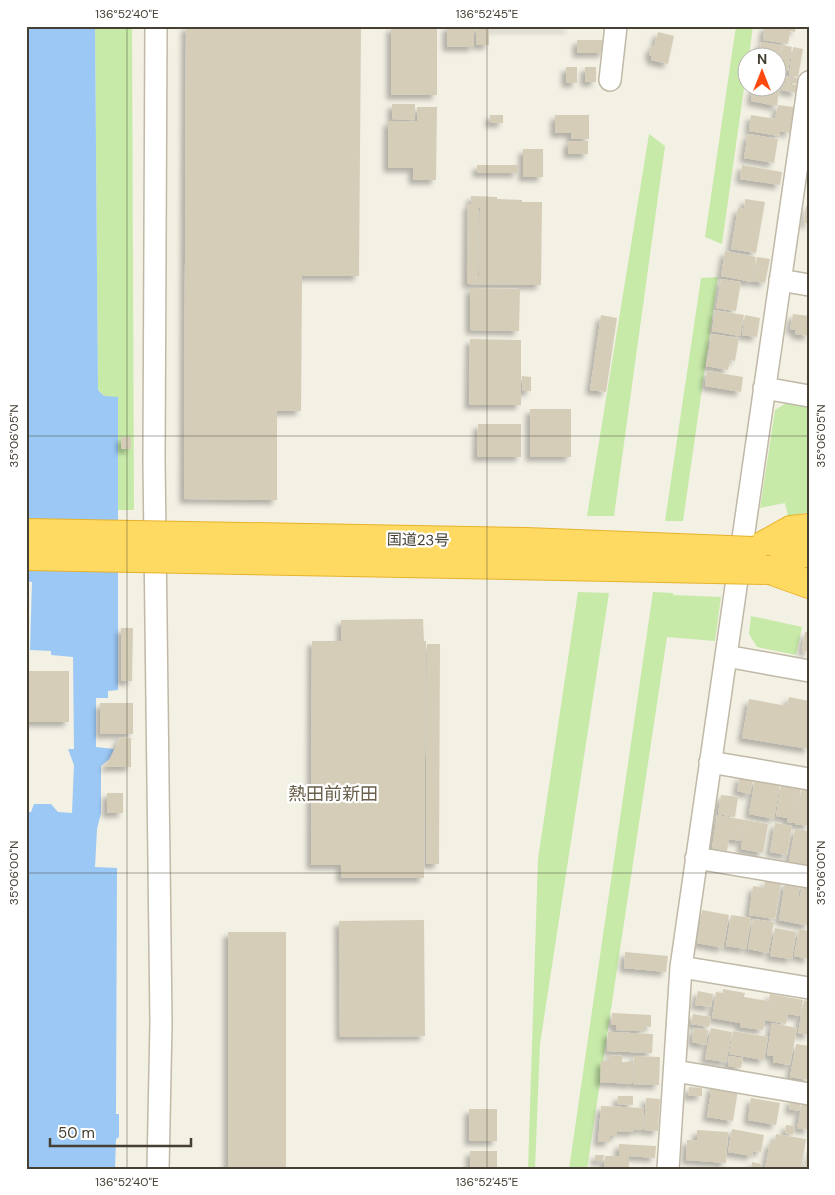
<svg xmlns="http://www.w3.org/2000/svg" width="835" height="1195" viewBox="0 0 835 1195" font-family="'DM Sans','Noto Sans JP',sans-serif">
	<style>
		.green { fill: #c7eaa9 }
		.water { fill: #9bc8f5 }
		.building { fill: #d5cdb8; fill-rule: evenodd; filter: url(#shadow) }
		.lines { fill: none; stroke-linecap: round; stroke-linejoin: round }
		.minor-casing { stroke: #bfb9a6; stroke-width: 24 }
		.highway-casing { stroke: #e7b32a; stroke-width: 30 }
		.minor { stroke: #fff; stroke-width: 21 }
		.highway { stroke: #ffda63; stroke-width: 28 }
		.highway-bridge-casing { stroke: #e7b32a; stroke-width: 30; stroke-linecap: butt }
		.highway-bridge { stroke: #ffda63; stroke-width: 28 }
		.ticks { fill: none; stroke: #454033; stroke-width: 1; stroke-opacity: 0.45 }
		.labels { text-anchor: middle; stroke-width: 4.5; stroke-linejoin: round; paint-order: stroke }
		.street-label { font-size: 15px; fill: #454033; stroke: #fff }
		.quarter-label { font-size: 18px; fill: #695f4a; stroke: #fff }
		.neatline { fill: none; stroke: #454033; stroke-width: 2 }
		.ticks-label { font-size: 12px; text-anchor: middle; fill: #454033 }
	</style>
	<defs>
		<filter id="shadow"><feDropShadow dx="-4.5" dy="4.5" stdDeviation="2.5" flood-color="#0004"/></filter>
	</defs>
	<rect width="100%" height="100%" fill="#f3f0e4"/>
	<path class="green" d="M95,26H132L134,510H118V398L104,396L98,390Z
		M736,26H753L749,57L748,58L747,67L722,244L705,237Z
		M649,134L665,146L614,516H587Z
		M718,277L683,521H665L701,278Z
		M788,402L809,406V512L788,516L785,503L760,508L775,410Z
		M578,592L609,593L540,1044L535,1169H528L538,859Z
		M653,592L673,593V595L721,597L715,641L667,637L587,1169H569Z
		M751,616L802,627L796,655L757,647L749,634Z"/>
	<path class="water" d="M26,26H95L98,390L104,396L118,397V690L108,691V698H96V747L114,749L109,759L101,766V813L97,829L95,867L117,868L116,1114H119V1137L116,1139L115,1169H26V812H31L34,804H51L58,812L72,813L74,765L68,749H74L73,657L51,655V651L30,650L32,582L26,581Z"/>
	<path class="building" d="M186,26H361L359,276H302L301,411H277V500L184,499Z
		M447,26H474V47H447Z
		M476,26H570V28H489V45H476Z
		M765,26H796L795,32L790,31L788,44L763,40Z
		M391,27H437V95H391Z
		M658,32L674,36L668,64L651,60L652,56H649L651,46L654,47Z
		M577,40H604V53H577Z
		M761,42L782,45L779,64L778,58H759Z
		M783,45L792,47L788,71L779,69Z
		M793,47L803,49L798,77L789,75Z
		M566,67H577V83H566Z
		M585,67H596V82H585Z
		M778,75L798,78L797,84L778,80Z
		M784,83L797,85L796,93L782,90Z
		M778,84H780L777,106L751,101L753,88H778Z
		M392,104H415V120L392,119Z
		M778,105L794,107L790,133L780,131L779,136L749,131L751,115L775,119Z
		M417,107H437L436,180H413V168H388V121H417Z
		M490,115H503V123H490Z
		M555,115H589V139H571V133H555Z
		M748,134L778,139L774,163L744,158Z
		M568,141H588V154H568Z
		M523,149H543V177H523Z
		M477,165H518V173H477Z
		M742,165L782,172L780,185L740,179Z
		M471,196L497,197V199L522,200V219V202H542L541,285L467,284L468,204H471ZM471,208H480L479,276H478L479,209Z
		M745,199L765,202L756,253L731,249L738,208L744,209Z
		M806,206H809V224L804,223Z
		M725,251L756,257L752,282L721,276Z
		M757,257L770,259L765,283L753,281Z
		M721,279L741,282L736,311L716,308Z
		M470,288L520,289L519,331L470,330Z
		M715,310L744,315L740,336L712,331Z
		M793,314L809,316V336L795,334L796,330L790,329Z
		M601,315L617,318L606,392L590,390Z
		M745,315L760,318L757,337L742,335Z
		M712,334L739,338L735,361L730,360L728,370L706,366Z
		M470,339L521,340V405H469Z
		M707,371L743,377L741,392L705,386Z
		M522,376L531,377V391H522Z
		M530,409H571V457H530Z
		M478,424H521V457H477Z
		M121,437H131V449H121Z
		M423,619L424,641H426L424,878H341V865H311L312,641H341V620Z
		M121,628H133L132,681H121Z
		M805,632H809V652L802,651Z
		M427,644H440L439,864H426Z
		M29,671H69V722H29V704H26V675H29Z
		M789,697L809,701V749L742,738L749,699L787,706Z
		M100,703H133V734H100Z
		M120,737L131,738V767H104L111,759Z
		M740,776L753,779L750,794L737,791Z
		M755,779L780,784L774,819L749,814Z
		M781,784L801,788L795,823L787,822L788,818L776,816Z
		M802,788L809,789V826L795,824Z
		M107,793H123V813H107Z
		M721,795L738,797L735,817L718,814Z
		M717,815L745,820L741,841L729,839L727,851L712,848Z
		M745,820L768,824L763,853L741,849Z
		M775,823L792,826L787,855L770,852Z
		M795,829L809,831V869L788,866Z
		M765,881L781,884L775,919L749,915L753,886L764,888Z
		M785,882L800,885L798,896L800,897L803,882L809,883V926L779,920Z
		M702,910L729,915L723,948L697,943Z
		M731,915L751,918L746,949L726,946Z
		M753,919L774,922L768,953L748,949Z
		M424,920L425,1036L340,1037L339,921Z
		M775,928L796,932L792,959L770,956Z
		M799,929L809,931V959L794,956Z
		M228,932H286V1169H228Z
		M625,952L668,956L666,972L624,968Z
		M723,989L745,993L744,997L768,1001L763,1030L740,1027V1023L712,1018L716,992L723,993Z
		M698,991L713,994L711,1007L695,1005Z
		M770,994L803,1000L800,1016L788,1014L786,1024L765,1020Z
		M804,1000L809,1001V1035L798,1033Z
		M612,1013L651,1015V1027L644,1026V1031L616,1030V1025H611Z
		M693,1014L711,1017L709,1027L691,1024Z
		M772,1023L797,1028L790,1065L773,1062L774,1056L767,1055Z
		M694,1028L708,1030L706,1045L692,1042Z
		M711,1028L732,1032L726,1062L705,1059Z
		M733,1031L768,1037L764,1060L729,1054Z
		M608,1032L653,1034L652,1053L607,1051Z
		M796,1044L809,1046V1080L790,1077Z
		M609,1055L622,1056V1062H633L632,1084L600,1082L601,1061H609Z
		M634,1056L660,1057L659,1085L633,1084Z
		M729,1056L743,1058L741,1068L728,1066Z
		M712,1085L738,1090L733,1121L707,1117Z
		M689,1087L702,1088V1096H688Z
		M618,1096H633V1105L617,1104Z
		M646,1098L660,1099L658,1131L644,1130Z
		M751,1098L780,1103L776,1125L748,1120Z
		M791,1099L801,1101L799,1111L789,1109Z
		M802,1102L809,1103V1130L797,1128Z
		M601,1106L644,1108L643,1130L634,1129V1132L617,1131V1136H610V1142H598Z
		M469,1109H497V1141H469Z
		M786,1125L795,1126L793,1135L785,1133Z
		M732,1129L764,1135L761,1152L753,1151L752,1156L728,1152Z
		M697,1130L728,1132L726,1163L686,1160L687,1140H697Z
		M776,1134L806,1139L801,1168H765L770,1142L774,1143Z
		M619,1144L656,1146L655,1158L629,1156V1169L604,1168L605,1156H619Z
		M808,1145L809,1169H804Z
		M470,1151H497V1169H470Z
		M595,1155H604L603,1161H595Z
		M752,1162L761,1164L760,1169H751Z"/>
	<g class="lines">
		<defs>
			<path id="minor" d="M156,26L154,460L161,1023L158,1169
				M610,80L616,26
				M780,280L809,285
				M764,388L809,396
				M726,656L809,671
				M710,762L809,779
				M696,858L809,877
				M681,967L809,988
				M675,1071L809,1094
				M668,1169L681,967L809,82"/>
			<path id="highway" d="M753,551L791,530L809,528
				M753,551L809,553
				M770,570L809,584"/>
		</defs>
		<use href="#minor" class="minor-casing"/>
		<use href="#highway" class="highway-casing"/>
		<use href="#minor" class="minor"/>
		<use href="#highway" class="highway"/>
		<defs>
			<path id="highway-bridge" d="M26,533L526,542L753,551
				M26,556L770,570"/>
		</defs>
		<use href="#highway-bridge" class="highway-bridge-casing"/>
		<use href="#highway-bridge" class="highway-bridge"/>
	</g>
	<path class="ticks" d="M127,26V1169M487,26V1169M26,436H809M26,873H809"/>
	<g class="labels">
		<g class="street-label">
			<text transform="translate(418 540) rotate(1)" y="5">国道23号</text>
		</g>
		<g class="quarter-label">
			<text x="333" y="800">熱田前新田</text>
		</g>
	</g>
	<rect width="835" height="1195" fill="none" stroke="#ffffff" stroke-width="55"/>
	<g transform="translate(762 72)"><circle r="24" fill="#ffffff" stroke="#b5b3ad"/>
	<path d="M0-4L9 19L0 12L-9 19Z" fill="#ff490f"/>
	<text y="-8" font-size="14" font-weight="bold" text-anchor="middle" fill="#454033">N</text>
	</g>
	<path d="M50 1138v8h141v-8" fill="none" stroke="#454033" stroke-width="2.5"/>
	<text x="58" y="1138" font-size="15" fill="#454033" stroke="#ffffff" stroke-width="4" paint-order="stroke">50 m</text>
	<rect x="28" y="28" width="780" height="1140" class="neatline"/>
	<g class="ticks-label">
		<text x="127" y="18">136°52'40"E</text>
		<text x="487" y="18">136°52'45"E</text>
		<text transform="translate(14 436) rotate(-90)" y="4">35°06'05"N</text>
		<text transform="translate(821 436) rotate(-90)" y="4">35°06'05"N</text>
		<text transform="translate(14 873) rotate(-90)" y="4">35°06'00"N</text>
		<text transform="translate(821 873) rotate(-90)" y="4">35°06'00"N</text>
		<text x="127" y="1186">136°52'40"E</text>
		<text x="487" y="1186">136°52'45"E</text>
	</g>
</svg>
